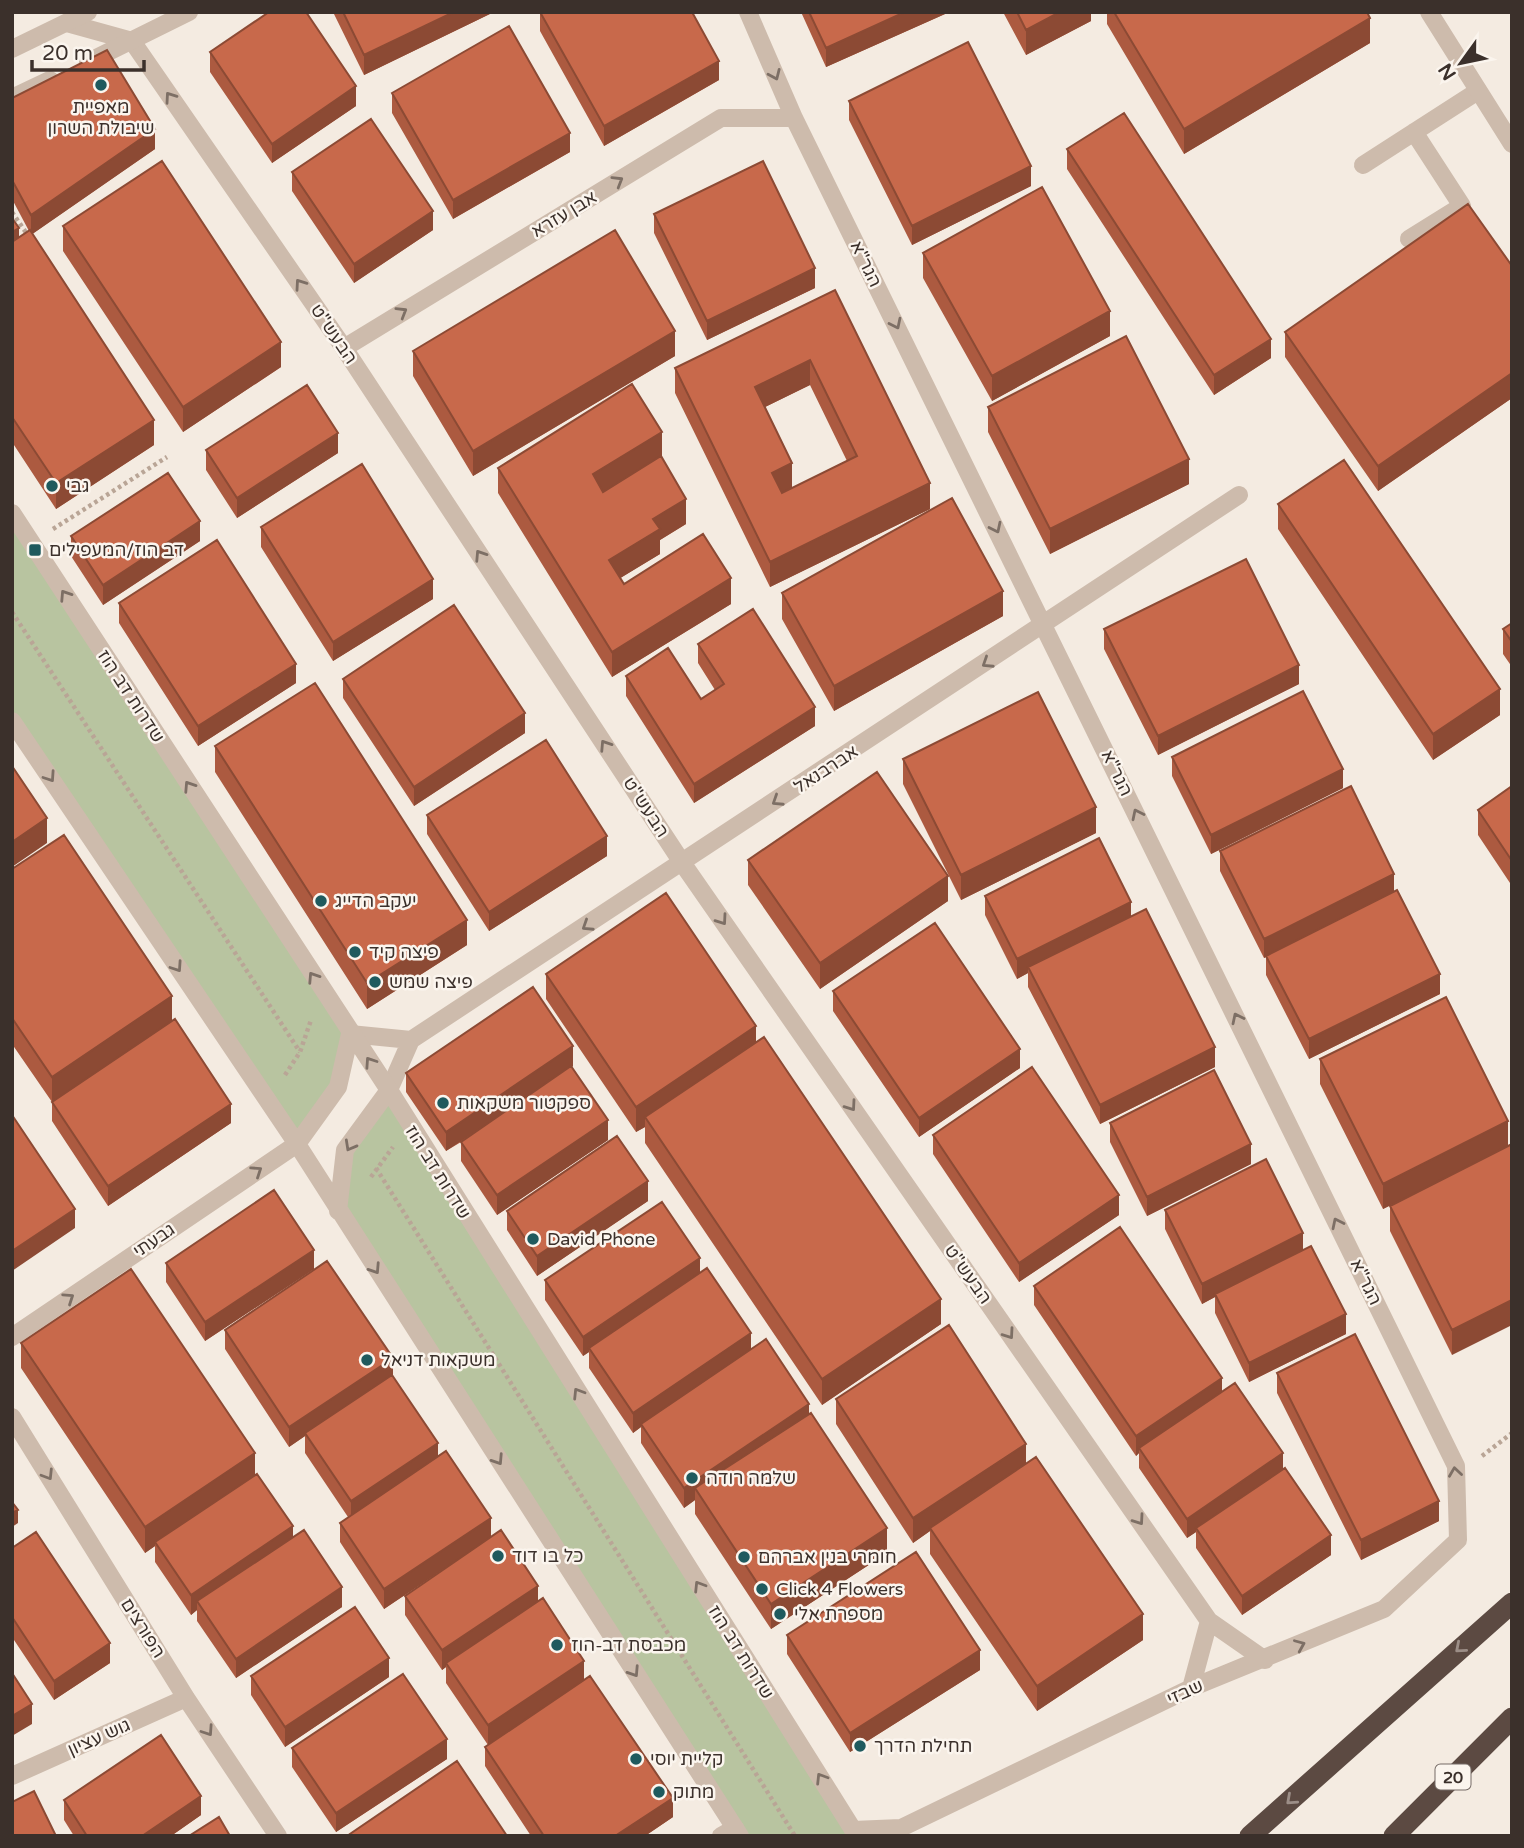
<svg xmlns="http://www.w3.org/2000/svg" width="1524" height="1848" viewBox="0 0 1524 1848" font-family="'Varela Round',Heebo,sans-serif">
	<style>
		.green { fill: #b8c4a0 }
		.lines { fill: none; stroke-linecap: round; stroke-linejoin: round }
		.path { stroke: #b9a596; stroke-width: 4.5; stroke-dasharray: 3.5 3.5; stroke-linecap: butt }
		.service { stroke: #cdbbac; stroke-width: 18 }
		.minor { stroke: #cdbbac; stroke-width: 18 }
		.tertiary { stroke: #cdbbac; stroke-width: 18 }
		.motorway { stroke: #5c4a42; stroke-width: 21 }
		.wall { fill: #ac5a40; fill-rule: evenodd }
		.shaded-wall { fill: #8c4a34 }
		.building { fill: #c8694b; stroke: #8c4a34; stroke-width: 2; fill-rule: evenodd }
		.oneway { stroke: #7d6f65 }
		.oneway2 { stroke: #9c8e87 }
		.poi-dot { fill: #1f5a5e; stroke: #fbf5ee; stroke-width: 2.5 }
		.labels { text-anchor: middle; stroke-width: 5; stroke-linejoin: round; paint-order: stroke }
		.shield { fill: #fbf5ee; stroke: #756b66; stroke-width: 2 }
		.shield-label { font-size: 16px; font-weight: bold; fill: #3b302b }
		.poi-label { font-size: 18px; fill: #3b302b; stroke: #fbf5ee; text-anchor: start }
		.street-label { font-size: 18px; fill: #3b302b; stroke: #fbf5ee }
	</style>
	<rect width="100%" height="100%" fill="#f4ebe1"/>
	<path class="green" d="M12,513L350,1034L338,1087L297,1144L12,721Z
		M389,1090L857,1836H740L338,1211L345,1150Z"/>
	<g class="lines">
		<path class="path" d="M12,212L29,237
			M53,529L167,457
			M12,612L300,1052
			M285,1075L300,1052L311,1020
			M376,1168L795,1836
			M371,1177L393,1147
			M1482,1456L1512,1433"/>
		<path class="service" d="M1363,165L1478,91
			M1409,239L1462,206L1414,132"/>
		<path class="minor" d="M748,12L794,118L1456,1466L1458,1540L1384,1609L1191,1688L901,1828L853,1830
			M1429,12L1512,144
			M67,23L132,41L344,348L683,864L1209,1621L1191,1688
			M344,348L721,118H794
			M350,1034L411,1040
			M389,1090L411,1040L1239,495
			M12,1337L297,1144
			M12,1417L186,1698L278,1836
			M1209,1621L1265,1660
			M12,1776L186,1698
			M721,1836L735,1828"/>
		<path class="tertiary" d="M12,49L88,12
			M88,62L189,12
			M12,98L50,80
			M12,513L389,1090L857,1836
			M12,721L297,1144L740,1836
			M297,1144L338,1087L350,1034
			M338,1211L345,1150L389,1090"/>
		<path class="motorway" d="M1250,1836L1512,1603
			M1394,1836L1512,1718"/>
	</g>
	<path class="wall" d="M333,12H494L364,75Z
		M540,12L719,80L604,146L540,31Z
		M801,12H945V14L826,67Z
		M1003,12H1091V21L1026,55Z
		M1107,12H1367L1370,43L1184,154L1107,24Z
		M210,52L356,106L272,163L210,72Z
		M392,93L570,152L453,219L392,113Z
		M12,98L155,149L32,234L154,445L56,509L12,442V218L19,238L29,231L12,199Z
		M849,101L1031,186L912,245L849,120Z
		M1067,149L1271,358L1214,395L1067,169Z
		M292,172L433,230L354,283L292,191Z
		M654,214L815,288L707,340L654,233Z
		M63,226L281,367L183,432L63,251Z
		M923,253L1110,336L992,401L923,278Z
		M1512,266V398L1378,491L1285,357V332Z
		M835,290L930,509L770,587L675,393V368ZM810,385L847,461L792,488L765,407Z
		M413,351L675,356L473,476L413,376Z
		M988,407L1189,484L1050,554L988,432Z
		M206,450L338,453L237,518L206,470Z
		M661,457L686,524L660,540V554L620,578L624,584L731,604L612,677L498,493V468Z
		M1278,504L1500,715L1433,760L1278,529Z
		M261,527L433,599L333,661L261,547Z
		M71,536L200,541L103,605L71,556Z
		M782,593L1003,616L834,711L782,619Z
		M119,603L296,683L198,746L119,623Z
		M1512,623V667L1503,654V629Z
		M1104,629L1299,684L1158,755L1104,649Z
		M698,644L815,726L694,803L626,696V676L701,699L715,690L698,663Z
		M343,679L525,733L414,806L343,698Z
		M215,746L467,945L367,1009L215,772Z
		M1172,757L1343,788L1211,854L1172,776Z
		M903,759L1096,833L961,900L903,784Z
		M1512,786V886L1478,835V810Z
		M427,815L607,856L489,931L427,834Z
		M1220,851L1394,892L1440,994L1309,1059L1266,975V957L1264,958L1220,871Z
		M748,860L948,901L820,989L748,885Z
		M12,869L172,1021L231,1123L108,1206L52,1121V1102L12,1044Z
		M985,896L1131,916L1215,1067L1100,1124L1028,987V973L1017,979L985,915Z
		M546,974L756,1042L941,1324L822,1405L645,1143V1127L636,1132L546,999Z
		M833,991L1020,1068L919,1137L833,1011Z
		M1320,1059L1508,1146L1383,1209L1320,1084Z
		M573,1066L572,1067L608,1140L497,1215L461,1161V1142L446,1151L406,1092V1073Z
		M1110,1123L1251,1164L1147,1216L1110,1142Z
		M933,1135L1119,1215L1019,1282L933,1154Z
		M1512,1144L1452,1355L1390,1231V1206Z
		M648,1201L537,1276L507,1230V1211Z
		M1165,1210L1303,1250L1346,1334L1249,1382L1215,1313V1297L1202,1304L1165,1229Z
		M166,1263L314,1269L205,1341L166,1282Z
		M700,1273L751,1350L809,1414L887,1553L771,1629L695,1514V1500L684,1508L641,1443V1427L633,1433L589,1368V1352L583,1356L545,1300V1280Z
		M1034,1286L1222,1392L1283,1469L1331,1555L1242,1615L1196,1548V1532L1187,1538L1139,1468V1453L1136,1456L1034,1305Z
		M225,1330L438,1456L491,1537L538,1601L584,1680L673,1817L645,1836H531L485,1766V1747L488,1745L446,1683V1667L442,1670L405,1615V1596L466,1554L384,1609L340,1542V1523L348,1517L305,1453V1436L289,1447L225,1349Z
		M21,1343L255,1475L293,1537L342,1607L236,1678L197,1621V1610L191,1615L155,1562V1546L145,1553L21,1368Z
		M1277,1373L1439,1521L1361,1560L1277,1393Z
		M836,1399L1026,1464L1143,1640L1037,1711L930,1554V1531L913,1543L836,1424Z
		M12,1548L110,1663L54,1700L12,1637Z
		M787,1635L980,1670L850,1752L787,1654Z
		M251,1676L389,1677L285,1747L251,1695Z
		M292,1748L447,1759L336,1832L292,1767Z
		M64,1800L201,1815L171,1836H74L64,1820Z"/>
	<path class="shaded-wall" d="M454,12H494L364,75V55Z
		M905,12H945V14L826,67V48Z
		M1060,12H1091V21L1026,55V30Z
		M1370,18V43L1184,154V129Z
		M719,61V80L604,146V126Z
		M356,86V106L272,163V144Z
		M155,129V149L31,235V215Z
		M570,133V152L453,219V200Z
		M1031,166V186L912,245V226Z
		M433,211V230L354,283V264Z
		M19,228V248L12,252V232Z
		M815,268V288L707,340V321Z
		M1110,311V336L992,401V376Z
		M675,331V356L473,476V451Z
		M1271,339V358L1214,395V375Z
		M281,342V367L183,432V407Z
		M810,360V385L755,412V387Z
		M1512,373V398L1378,491V466Z
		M154,420V445L56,509V483Z
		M662,432V457L593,499V474Z
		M338,433V453L237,518V498Z
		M1189,459V484L1050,554V529Z
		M792,463V488L772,498V473Z
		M930,483V509L770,587V562Z
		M686,499V524L660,540V554L609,585V560L653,519Z
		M200,521V541L103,605V585Z
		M731,578V604L612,677V652Z
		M433,579V599L333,661V642Z
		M1003,591V616L834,711V686Z
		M296,664V683L198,746V726Z
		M1299,665V684L1158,755V736Z
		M1500,689V715L1433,760V734Z
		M815,707V726L694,803V784Z
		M525,713V733L414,806V787Z
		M1343,769V788L1211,854V835Z
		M1096,807V833L961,900V875Z
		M47,818V843L12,867V842Z
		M607,836V856L489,931V912Z
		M1394,874V893L1264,958V939Z
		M948,876V901L820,989V963Z
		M1131,902V922L1028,967V973L1017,979V959Z
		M467,920V945L367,1009V983Z
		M1440,974V994L1309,1059V1039Z
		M172,996V1022L52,1102V1077Z
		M756,1026V1051L645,1117V1127L636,1132V1107Z
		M573,1046V1066L446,1151V1132Z
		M1215,1047V1067L1100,1124V1105Z
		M1020,1049V1068L919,1137V1118Z
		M231,1104V1123L108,1206V1186Z
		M608,1120V1140L497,1215V1195Z
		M1508,1121V1146L1383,1209V1184Z
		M1251,1144V1164L1147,1216V1197Z
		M648,1181V1201L537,1276V1256Z
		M1119,1195V1215L1019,1282V1263Z
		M75,1209V1228L12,1271V1251Z
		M1303,1233V1252L1215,1294V1297L1202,1304V1284Z
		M314,1250V1269L205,1341V1322Z
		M700,1258V1277L589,1348V1352L583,1356V1337Z
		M941,1299V1324L822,1405V1379Z
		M1512,1300V1325L1452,1355V1330Z
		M1346,1314V1334L1249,1382V1363Z
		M751,1333V1352L641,1424V1427L633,1433V1413Z
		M393,1358V1378L305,1433V1436L289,1447V1427Z
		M1222,1378V1398L1139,1448V1453L1136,1456V1436Z
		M809,1404V1423L695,1488V1500L684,1508V1488Z
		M438,1443V1462L351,1521V1501Z
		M1026,1444V1469L930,1528V1531L913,1543V1518Z
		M255,1453V1479L155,1542V1546L145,1553V1527Z
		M1283,1453V1473L1196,1528V1532L1187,1538V1519Z
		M1439,1501V1521L1361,1560V1540Z
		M18,1510V1523L12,1527V1513Z
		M491,1518V1537L384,1609V1589Z
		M293,1526V1546L197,1601V1610L191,1615V1595Z
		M887,1528V1553L771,1629V1604Z
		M1331,1535V1555L1242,1615V1596Z
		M538,1586V1605L446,1663V1667L442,1670V1650Z
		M342,1587V1607L236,1678V1659Z
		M1143,1614V1640L1037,1711V1686Z
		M110,1643V1663L54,1700V1681Z
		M980,1650V1670L850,1752V1733Z
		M389,1658V1677L285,1747V1727Z
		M584,1661V1680L488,1745V1725Z
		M32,1704V1724L12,1736V1716Z
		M447,1739V1759L336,1832V1813Z
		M201,1796V1815L171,1836H142Z
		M673,1798V1817L645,1836H615Z"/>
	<path class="building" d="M269,12H306L356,86L272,144L210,52Z
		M343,12H454L364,55Z
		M540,12H692L719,61L604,126Z
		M809,12H905L826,48Z
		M1017,12H1060L1026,30Z
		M1114,12H1367L1370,18L1184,129Z
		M509,26L570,133L453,200L392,93Z
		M968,42L1031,166L912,226L849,101Z
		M107,50L155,129L31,215L12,180V98Z
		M1124,113L1271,339L1214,375L1067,149Z
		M371,119L433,211L354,264L292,172Z
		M162,161L281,342L183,407L63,226Z
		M763,161L815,268L707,321L654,214Z
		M1042,187L1110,311L992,376L923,253Z
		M1468,204L1512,266V373L1378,466L1285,332Z
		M12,218L19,228L12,232Z
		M30,230L154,420L56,483L12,417V242Z
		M615,230L675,331L473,451L413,351Z
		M835,290L930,483L770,562L675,368ZM810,360L857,456L782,493L772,473L792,463L755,387Z
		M1126,336L1189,459L1050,529L988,407Z
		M632,384L662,432L593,474L603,492L661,456L686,499L653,519L660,529L609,560L624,584L703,534L731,578L612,652L498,468Z
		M307,385L338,433L237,498L206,450Z
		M1344,460L1500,689L1433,734L1278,504Z
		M362,464L433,579L333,642L261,527Z
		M168,473L200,521L103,585L71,536Z
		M952,498L1003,591L834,686L782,593Z
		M217,540L296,664L198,726L119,603Z
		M1246,559L1299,665L1158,736L1104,629Z
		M454,605L525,713L414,787L343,679Z
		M753,609L815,707L694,784L626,676L668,648L701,699L724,684L698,644Z
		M1512,623V642L1503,629Z
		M315,683L467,920L367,983L215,746Z
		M1303,691L1343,769L1211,835L1172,757Z
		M1038,692L1096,807L961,875L903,759Z
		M546,740L607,836L489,912L427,815Z
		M12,766L47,818L12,842Z
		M877,772L948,876L820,963L748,860Z
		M1351,786L1394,874L1264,939L1220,851Z
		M1512,786V861L1478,810Z
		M64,835L172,996L52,1077L12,1018V869Z
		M1099,838L1131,902L1017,959L985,896Z
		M1397,890L1440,974L1309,1039L1266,956Z
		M666,893L756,1026L636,1107L546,974Z
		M1146,909L1215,1047L1100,1105L1028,967Z
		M935,923L1020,1049L919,1118L833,991Z
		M533,987L573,1046L446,1132L406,1073Z
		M1446,997L1508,1121L1383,1184L1320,1059Z
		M175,1019L231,1104L108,1186L52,1102Z
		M764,1037L941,1299L822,1379L645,1117Z
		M571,1066L608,1120L497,1195L461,1142Z
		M1032,1067L1119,1195L1019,1263L933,1135Z
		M1214,1070L1251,1144L1147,1197L1110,1123Z
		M12,1115L75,1209L12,1251Z
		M617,1136L648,1181L537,1256L507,1211Z
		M1512,1144V1300L1452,1330L1390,1206Z
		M1266,1159L1303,1233L1202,1284L1165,1210Z
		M274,1190L314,1250L205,1322L166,1263Z
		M662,1202L700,1258L583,1337L545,1280Z
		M1120,1227L1222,1378L1136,1436L1034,1286Z
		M1311,1246L1346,1314L1249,1363L1215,1294Z
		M327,1261L393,1358L289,1427L225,1330Z
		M707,1268L751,1333L633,1413L589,1348Z
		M131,1269L255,1453L145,1527L21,1343Z
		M949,1325L1026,1444L913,1518L836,1399Z
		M1355,1334L1439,1501L1361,1540L1277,1373Z
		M766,1339L809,1404L684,1488L641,1424Z
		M392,1375L438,1443L351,1501L305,1433Z
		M1235,1383L1283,1453L1187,1519L1139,1448Z
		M811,1413L887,1528L771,1604L695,1488Z
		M446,1451L491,1518L384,1589L340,1523Z
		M1036,1457L1143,1614L1037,1686L930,1528Z
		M1285,1468L1331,1535L1242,1596L1196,1528Z
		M257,1474L293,1526L191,1595L155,1542Z
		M12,1502L18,1510L12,1513Z
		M304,1530L342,1587L236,1659L197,1601Z
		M501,1530L538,1586L442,1650L405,1596Z
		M36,1532L110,1643L54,1681L12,1617V1548Z
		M916,1552L980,1650L850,1733L787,1635Z
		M543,1598L584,1661L488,1725L446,1663Z
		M355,1607L389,1658L285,1727L251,1676Z
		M12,1673L32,1704L12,1716Z
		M403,1674L447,1739L336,1813L292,1748Z
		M590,1676L673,1798L615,1836H544L485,1747Z
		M161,1735L201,1796L142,1836H87L64,1800Z
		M457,1761L507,1836H347Z
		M34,1791L56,1836H12V1802Z
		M219,1817L230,1836H189Z"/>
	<defs><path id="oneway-chevron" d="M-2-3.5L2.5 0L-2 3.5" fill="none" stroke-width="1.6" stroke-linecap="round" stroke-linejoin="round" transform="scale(1.75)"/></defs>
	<g class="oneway">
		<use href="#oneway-chevron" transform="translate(775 75) rotate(66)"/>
		<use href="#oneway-chevron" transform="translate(170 97) rotate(-125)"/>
		<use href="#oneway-chevron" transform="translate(618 181) rotate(-31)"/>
		<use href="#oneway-chevron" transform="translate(300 284) rotate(-125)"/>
		<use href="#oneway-chevron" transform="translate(402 312) rotate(-31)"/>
		<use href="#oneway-chevron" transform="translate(896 324) rotate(64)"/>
		<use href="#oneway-chevron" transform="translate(996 528) rotate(64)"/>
		<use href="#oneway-chevron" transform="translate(480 555) rotate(-123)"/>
		<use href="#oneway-chevron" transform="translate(65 595) rotate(-123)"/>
		<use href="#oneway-chevron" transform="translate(987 663) rotate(147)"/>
		<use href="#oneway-chevron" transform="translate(605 745) rotate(-123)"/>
		<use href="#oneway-chevron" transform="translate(50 777) rotate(56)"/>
		<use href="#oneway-chevron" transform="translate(189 786) rotate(-123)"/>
		<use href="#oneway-chevron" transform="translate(777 801) rotate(147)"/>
		<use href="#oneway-chevron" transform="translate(1137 814) rotate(-116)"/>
		<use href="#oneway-chevron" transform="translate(722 920) rotate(55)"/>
		<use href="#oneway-chevron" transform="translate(587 926) rotate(147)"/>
		<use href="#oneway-chevron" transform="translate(177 967) rotate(56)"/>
		<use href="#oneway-chevron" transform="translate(313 977) rotate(-123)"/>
		<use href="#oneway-chevron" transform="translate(1237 1018) rotate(-116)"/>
		<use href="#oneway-chevron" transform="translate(370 1062) rotate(-124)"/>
		<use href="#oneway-chevron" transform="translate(851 1106) rotate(55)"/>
		<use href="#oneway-chevron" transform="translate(350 1146) rotate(119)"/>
		<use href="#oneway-chevron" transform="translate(257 1171) rotate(-34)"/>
		<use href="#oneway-chevron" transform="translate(1337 1223) rotate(-116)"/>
		<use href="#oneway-chevron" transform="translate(375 1269) rotate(57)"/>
		<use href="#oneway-chevron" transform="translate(69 1298) rotate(-34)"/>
		<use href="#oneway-chevron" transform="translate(1009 1334) rotate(55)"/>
		<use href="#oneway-chevron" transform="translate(578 1393) rotate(-122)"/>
		<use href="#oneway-chevron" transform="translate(498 1460) rotate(57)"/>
		<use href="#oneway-chevron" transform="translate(1455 1472) rotate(-98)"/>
		<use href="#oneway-chevron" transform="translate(48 1475) rotate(58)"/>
		<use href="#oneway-chevron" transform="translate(1139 1520) rotate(55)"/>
		<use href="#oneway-chevron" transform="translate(699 1586) rotate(-122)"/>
		<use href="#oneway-chevron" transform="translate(1300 1645) rotate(-23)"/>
		<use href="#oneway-chevron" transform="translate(634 1672) rotate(57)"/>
		<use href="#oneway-chevron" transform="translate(208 1731) rotate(56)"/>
		<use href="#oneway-chevron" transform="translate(821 1778) rotate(-122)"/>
	</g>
	<g class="oneway2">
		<use href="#oneway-chevron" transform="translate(1460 1648) rotate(139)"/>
		<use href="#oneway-chevron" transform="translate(1291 1800) rotate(138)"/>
	</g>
	<g class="poi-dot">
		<circle cx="101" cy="85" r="7"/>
		<circle cx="52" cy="486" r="7"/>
		<rect x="28" y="543" width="14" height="14" rx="3.5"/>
		<circle cx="321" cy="901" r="7"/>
		<circle cx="355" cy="952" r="7"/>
		<circle cx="375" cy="982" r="7"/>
		<circle cx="443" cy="1103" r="7"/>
		<circle cx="533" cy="1239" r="7"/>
		<circle cx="367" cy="1360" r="7"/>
		<circle cx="692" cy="1478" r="7"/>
		<circle cx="498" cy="1556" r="7"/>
		<circle cx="744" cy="1557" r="7"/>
		<circle cx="762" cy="1589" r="7"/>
		<circle cx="780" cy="1614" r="7"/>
		<circle cx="557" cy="1645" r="7"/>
		<circle cx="860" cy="1746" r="7"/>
		<circle cx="636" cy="1759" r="7"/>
		<circle cx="659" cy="1792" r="7"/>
	</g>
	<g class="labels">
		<rect class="shield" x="1435.5" y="1764.5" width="35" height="25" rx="5"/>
		<g class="shield-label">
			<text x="1453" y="1783">20</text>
		</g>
		<g class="poi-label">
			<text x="101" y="113" text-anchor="middle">מאפיית<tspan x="101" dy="21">שיבולת השרון</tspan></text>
			<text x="66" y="492">גבי</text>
			<text x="49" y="556">דב הוז/המעפילים</text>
			<text x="335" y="907">יעקב הדייג</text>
			<text x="369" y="958">פיצה קיד</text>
			<text x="389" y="988">פיצה שמש</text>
			<text x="457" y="1109">ספקטור משקאות</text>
			<text x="547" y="1245">David Phone</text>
			<text x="381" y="1366">משקאות דניאל</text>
			<text x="706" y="1484">שלמה רודה</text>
			<text x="512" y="1562">כל בו דוד</text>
			<text x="758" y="1563">חומרי בנין אברהם</text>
			<text x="776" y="1595">Click 4 Flowers</text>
			<text x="794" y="1620">מספרת אלי</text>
			<text x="571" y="1651">מכבסת דב-הוז</text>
			<text x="874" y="1752">תחילת הדרך</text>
			<text x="650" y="1765">קליית יוסי</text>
			<text x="673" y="1798">מתוק</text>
		</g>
		<g class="street-label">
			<text transform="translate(564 214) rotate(-31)" y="6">אבן עזרא</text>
			<text transform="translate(866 264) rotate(64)" y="6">הגר"א</text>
			<text transform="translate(334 334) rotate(56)" y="6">הבעש"ט</text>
			<text transform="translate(131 696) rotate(57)" y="6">שדרות דב הוז</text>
			<text transform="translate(826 769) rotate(-33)" y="6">אברבנאל</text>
			<text transform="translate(1117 773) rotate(64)" y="6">הגר"א</text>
			<text transform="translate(646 807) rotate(57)" y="6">הבעש"ט</text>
			<text transform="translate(438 1172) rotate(58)" y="6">שדרות דב הוז</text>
			<text transform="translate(154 1240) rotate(-34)" y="6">גבעתי</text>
			<text transform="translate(968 1274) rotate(55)" y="6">הבעש"ט</text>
			<text transform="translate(1366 1282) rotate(64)" y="6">הגר"א</text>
			<text transform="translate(143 1628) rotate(58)" y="6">הפורצים</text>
			<text transform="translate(741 1652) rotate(58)" y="6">שדרות דב הוז</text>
			<text transform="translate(1185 1692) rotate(-24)" y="6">שבזי</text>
			<text transform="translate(99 1737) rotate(-24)" y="6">גוש עציון</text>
		</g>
	</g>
	<rect width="1524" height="1848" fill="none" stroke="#3b302b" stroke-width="28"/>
	<g transform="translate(1461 63) rotate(237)" stroke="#fbf5ee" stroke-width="5" paint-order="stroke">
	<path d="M0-5L12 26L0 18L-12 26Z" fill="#3b302b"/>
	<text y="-10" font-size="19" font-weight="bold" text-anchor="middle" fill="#3b302b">N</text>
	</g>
	<path d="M32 60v10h112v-10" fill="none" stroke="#3b302b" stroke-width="3.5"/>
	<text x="42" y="60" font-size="21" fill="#3b302b" stroke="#fbf5ee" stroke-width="5" paint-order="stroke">20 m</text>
</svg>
